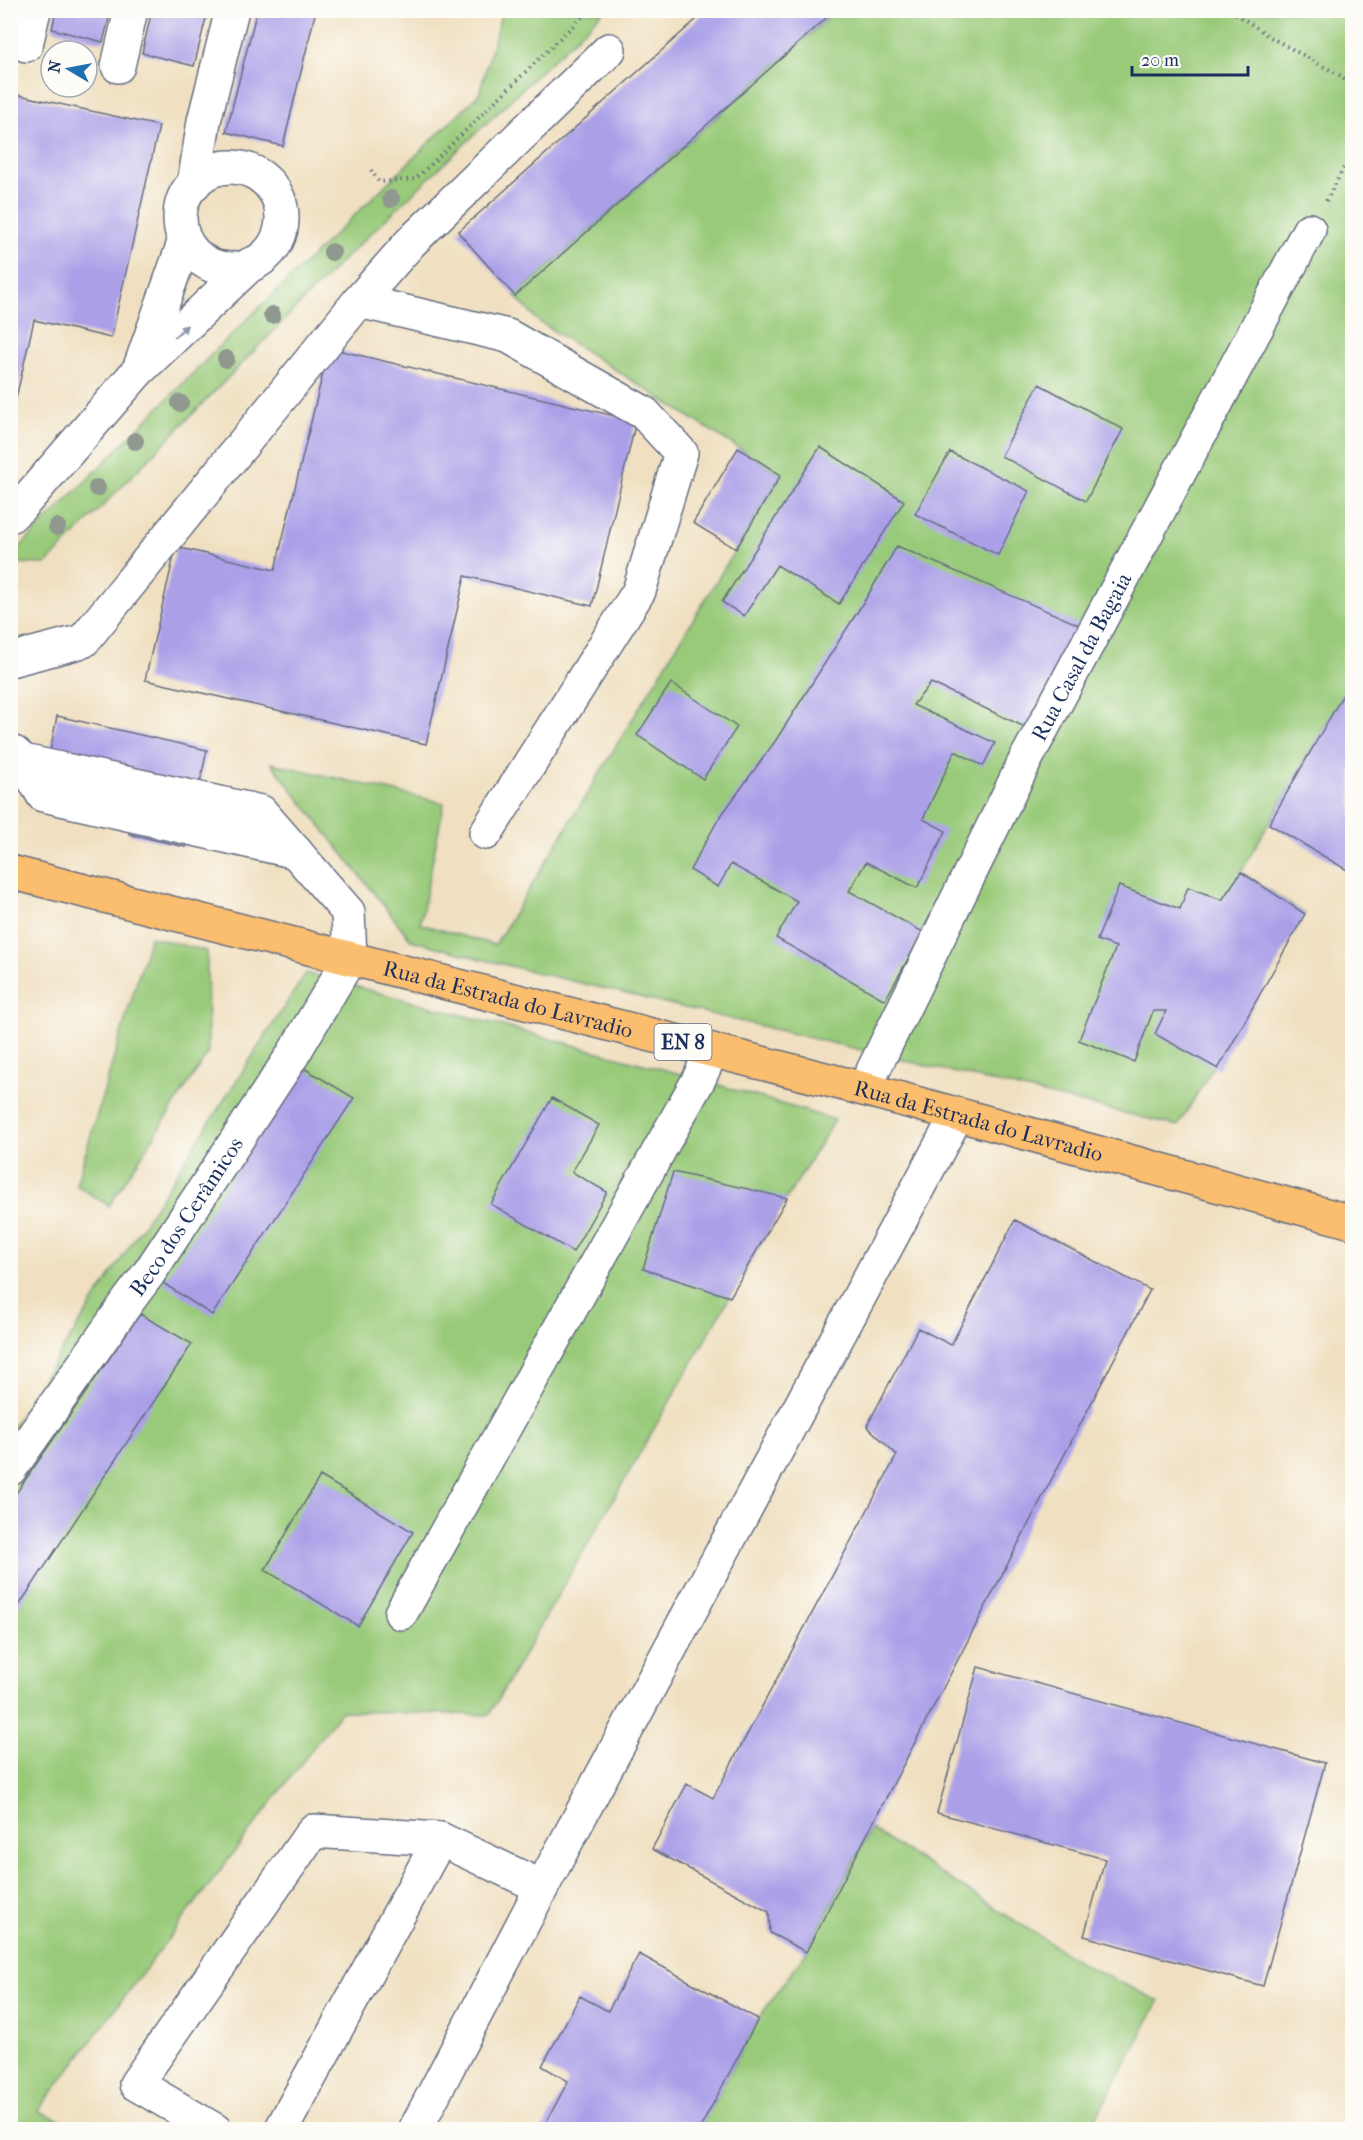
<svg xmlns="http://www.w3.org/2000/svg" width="1363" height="2140" viewBox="0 0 1363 2140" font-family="'IM FELL French Canon',serif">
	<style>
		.green { fill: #99ca79; stroke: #5a7c6c; stroke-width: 1.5 }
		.building { fill: #aba0e8 }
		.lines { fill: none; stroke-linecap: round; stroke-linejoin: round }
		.minor-casing { stroke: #666d81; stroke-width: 36 }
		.major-casing { stroke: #666d81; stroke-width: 36 }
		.path { stroke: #666d81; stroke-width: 4; stroke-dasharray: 1.5 4.5; stroke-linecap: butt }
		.minor { stroke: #fff; stroke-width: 33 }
		.major { stroke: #fbbd6e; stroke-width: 33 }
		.tree { fill: #90988f }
		.oneway { fill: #8d97ae }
		.labels { text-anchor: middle; stroke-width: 6; stroke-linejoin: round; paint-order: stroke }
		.shield { fill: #fdfcf7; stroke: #5f6c8c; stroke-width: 1.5 }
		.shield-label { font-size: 21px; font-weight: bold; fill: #1b2f5e }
		.street-label { font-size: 22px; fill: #1b2f5e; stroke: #fdfcf7 }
	</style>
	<rect width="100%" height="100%" fill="#fdfcf7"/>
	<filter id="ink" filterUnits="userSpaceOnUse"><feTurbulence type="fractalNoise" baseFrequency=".0167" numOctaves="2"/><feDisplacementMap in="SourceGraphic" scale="12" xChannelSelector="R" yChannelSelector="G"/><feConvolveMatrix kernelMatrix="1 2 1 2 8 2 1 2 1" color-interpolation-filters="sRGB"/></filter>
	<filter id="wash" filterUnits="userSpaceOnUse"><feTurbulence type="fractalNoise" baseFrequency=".008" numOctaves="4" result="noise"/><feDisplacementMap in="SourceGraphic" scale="24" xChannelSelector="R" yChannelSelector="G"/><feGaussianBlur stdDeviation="1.35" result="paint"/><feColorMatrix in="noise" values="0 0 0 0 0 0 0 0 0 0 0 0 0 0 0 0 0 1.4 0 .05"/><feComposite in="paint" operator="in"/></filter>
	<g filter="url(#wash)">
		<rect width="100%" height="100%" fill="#f0e0c1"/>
		<path class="green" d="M502,11H604L343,260L46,564L11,563V556L219,347L479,94Z
			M836,11H1352V679L1241,872L1305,914L1178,1126L485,960L411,940L271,763L444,803L420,924L495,945L781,475L538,321L515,296Z
			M150,937L207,951L208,1053L109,1206L76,1185Z
			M306,973L699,1079L835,1120L787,1198L489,1715L341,1711L38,2111L83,2129H11L10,1431Z
			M871,1829L1086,1966L1159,2001L1090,2129L699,2130L758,2019L806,1952Z"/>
		<g id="blocks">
			<path class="building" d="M56,10H111L103,42L52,29Z
				M152,10H208L194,66L142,53Z
				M257,10H316L283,146L226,132Z
				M707,10H830L832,13L515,296L458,232Z
				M10,93L159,126L111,338L34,320L11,420Z
				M329,348L636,421L592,606L465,576L426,744L145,680L176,547L275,570Z
				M1039,384L1123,429L1086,501L1001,456Z
				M820,447L904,501L839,604L777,565L744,616L722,602Z
				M738,448L781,475L736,549L693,523Z
				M950,452L1029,491L998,555L915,514Z
				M897,546L1084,627L1029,729L931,683L913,705L995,743L983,766L955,751L923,819L946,831L917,888L866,862L849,891L923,932L885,1000L776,938L797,901L731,864L718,887L690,870L718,820L776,740L865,600Z
				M1352,679V873L1269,824Z
				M671,683L737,727L703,779L637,735Z
				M57,716L207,750L186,847L129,834L143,773L50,752Z
				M1241,872L1305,914L1218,1069L1155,1034L1166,1011H1153L1134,1062L1079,1040L1116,947L1097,940L1119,886L1180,909L1188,887L1222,900Z
				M302,1067L354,1098L212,1315L163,1283Z
				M552,1098L599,1125L572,1172L607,1192L573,1252L491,1204Z
				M673,1172L787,1198L730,1297L643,1269Z
				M1015,1220L1150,1290L806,1952L770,1933L769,1912L652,1849L687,1784L713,1798L897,1455L867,1426L918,1328L951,1345Z
				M140,1314L192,1344L10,1619V1502Z
				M320,1476L413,1532L358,1626L265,1570Z
				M978,1667L1325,1763L1263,1986L1084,1936L1105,1859L937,1813Z
				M639,1954L758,2019L699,2130H542L568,2081L542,2066L580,1996L608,2011Z"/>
		</g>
	</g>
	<g filter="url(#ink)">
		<use href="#blocks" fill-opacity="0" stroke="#666d81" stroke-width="1.5"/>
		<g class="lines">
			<defs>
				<g id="minor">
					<path d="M26,45L34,10"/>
					<path d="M118,66L131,10"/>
					<circle cx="231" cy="218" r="51"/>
					<path d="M194,184L204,121L232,10"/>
					<path d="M359,301L508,336L644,413L681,453L639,591L486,833"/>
					<path d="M140,367L185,240"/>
					<path d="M10,516L22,505L138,371L251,264"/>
					<path d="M10,660L83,641L359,301L411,242L609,50"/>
					<path d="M14,753L23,761L43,795L296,852"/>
					<path id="s1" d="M864,1089L1026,759L1309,230"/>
					<path id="s2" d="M10,1469L128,1301L149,1273L292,1056L350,958L348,912L261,812L23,761"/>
					<path d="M401,1613L699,1079L712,1050"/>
					<path d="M440,1839L542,1887"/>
					<path d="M215,2130L136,2084L313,1831L440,1839L281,2130"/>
					<path d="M415,2130L542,1887L957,1115"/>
				</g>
				<g id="major">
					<path id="s3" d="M10,872L864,1089L1352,1222"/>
				</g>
			</defs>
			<use href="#minor" class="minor-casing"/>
			<use href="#major" class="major-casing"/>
			<path class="path" d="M1231,10L1270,37L1341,76L1352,88
				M371,170L379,182L416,179L589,10
				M1326,201L1352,153"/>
			<use href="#minor" class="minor"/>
			<use href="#major" class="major"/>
		</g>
		<g class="tree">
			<circle cx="391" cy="199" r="9"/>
			<circle cx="332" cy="252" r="9"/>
			<circle cx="272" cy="315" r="9"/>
			<circle cx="226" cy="359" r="9"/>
			<circle cx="180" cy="403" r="9"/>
			<circle cx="135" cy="441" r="9"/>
			<circle cx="97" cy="488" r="9"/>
			<circle cx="57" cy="527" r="9"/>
		</g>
		<defs><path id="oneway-solid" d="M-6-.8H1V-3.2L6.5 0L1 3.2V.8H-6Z" transform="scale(1.5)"/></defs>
		<use class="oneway" href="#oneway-solid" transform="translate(181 331) rotate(-43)"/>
	</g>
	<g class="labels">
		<rect class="shield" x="654.5" y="1024" width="57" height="36" rx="4.5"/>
		<g class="shield-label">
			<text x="683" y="1049">EN 8</text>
		</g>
		<g class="street-label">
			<text dy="8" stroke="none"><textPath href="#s1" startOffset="484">Rua Casal da Bagaia</textPath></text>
			<text dy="8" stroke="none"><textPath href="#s3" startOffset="514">Rua da Estrada do Lavradio</textPath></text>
			<text dy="8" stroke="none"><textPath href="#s3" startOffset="1000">Rua da Estrada do Lavradio</textPath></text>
			<text dy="8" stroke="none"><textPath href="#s2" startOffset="308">Beco dos Cerâmicos</textPath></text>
		</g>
	</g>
	<rect width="1363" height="2140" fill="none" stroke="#fdfcf7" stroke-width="36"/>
	<g transform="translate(69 69) rotate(280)"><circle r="28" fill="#fdfcf7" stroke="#a3aaba" stroke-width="1.5"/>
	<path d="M0-4.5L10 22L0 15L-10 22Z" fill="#1f6fb2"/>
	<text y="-9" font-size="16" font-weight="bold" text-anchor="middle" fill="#1b2f5e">N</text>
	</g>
	<path d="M1132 66v9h116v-9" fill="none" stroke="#1b2f5e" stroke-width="3"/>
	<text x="1141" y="66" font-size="18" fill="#1b2f5e" stroke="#fdfcf7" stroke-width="4.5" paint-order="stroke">20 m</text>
</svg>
